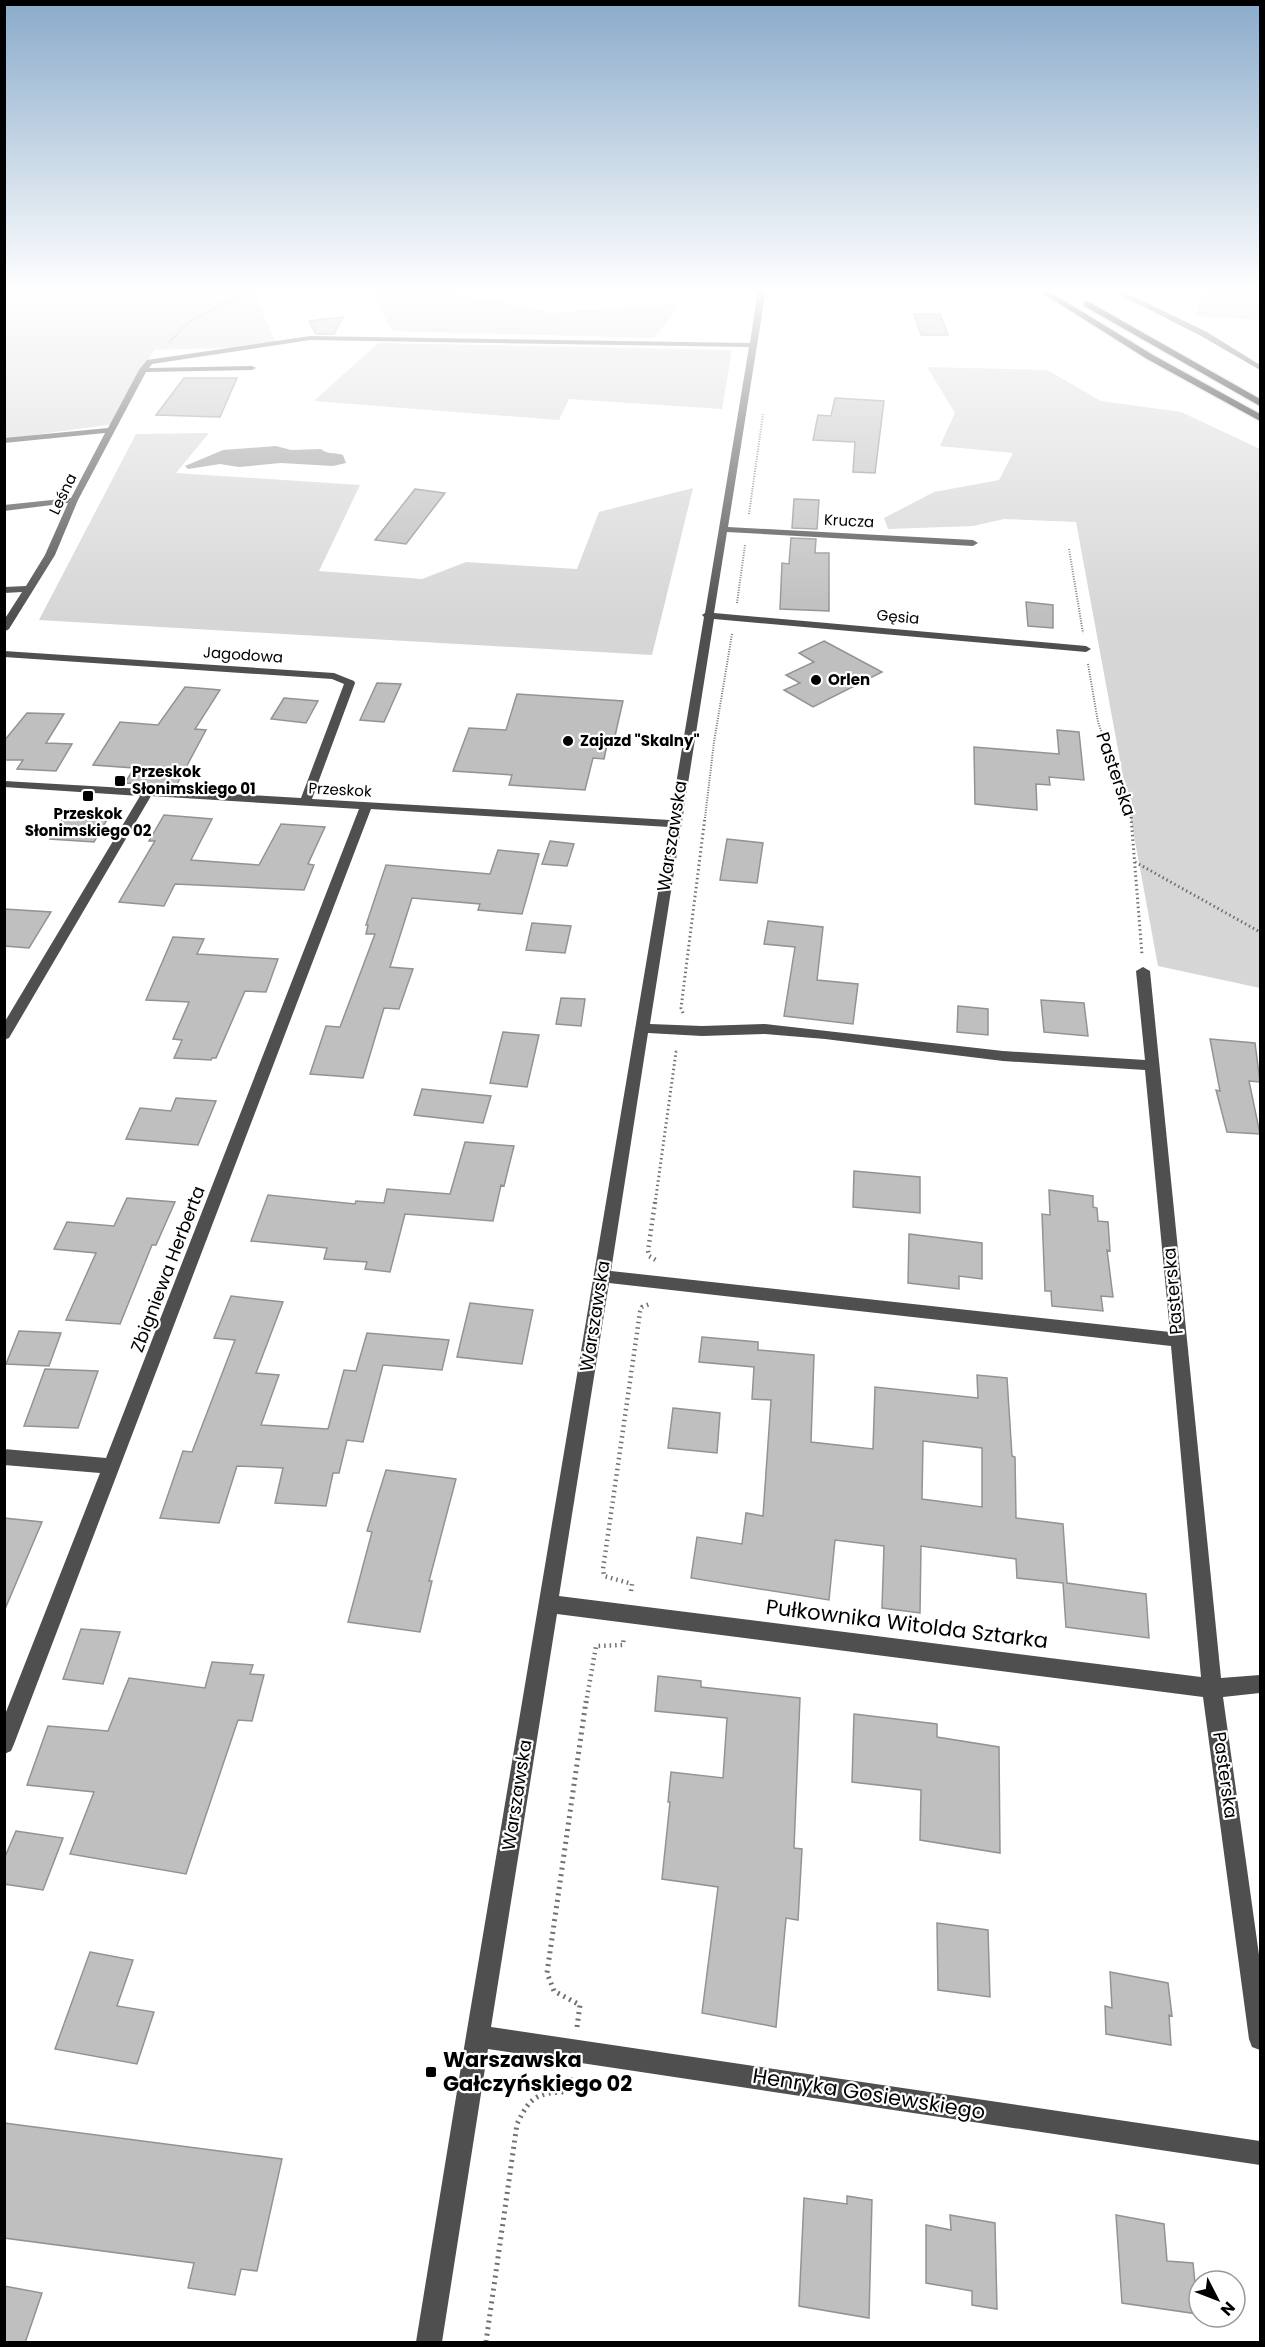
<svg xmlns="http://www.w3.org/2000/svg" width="1265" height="2347" viewBox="0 0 1265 2347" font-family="Poppins,sans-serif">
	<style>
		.green { fill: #d6d6d6 }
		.water { fill: #9d9d9d }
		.building { fill: #bfbfbf; stroke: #939393; stroke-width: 1.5; fill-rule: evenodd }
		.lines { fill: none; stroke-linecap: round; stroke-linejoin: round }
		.highway-casing { stroke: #dbdbdb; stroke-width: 3 }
		.path-far3 { stroke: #717171; stroke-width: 2; stroke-dasharray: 1 1.5; stroke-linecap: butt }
		.path-far2 { stroke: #717171; stroke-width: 3; stroke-dasharray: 1.5 3; stroke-linecap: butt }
		.path-far1 { stroke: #717171; stroke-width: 4.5; stroke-dasharray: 1.5 4; stroke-linecap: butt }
		.path { stroke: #717171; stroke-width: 5; stroke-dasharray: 2 4.5; stroke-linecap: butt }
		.minor { fill: #4f4f4f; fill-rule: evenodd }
		.highway { fill: #000; fill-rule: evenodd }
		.poi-dot { fill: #000; stroke: #fff; stroke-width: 2 }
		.labels { text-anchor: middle; stroke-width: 4.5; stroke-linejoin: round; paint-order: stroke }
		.far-street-label { font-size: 15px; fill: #000; stroke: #fff }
		.far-poi-label { font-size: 15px; font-weight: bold; fill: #000; stroke: #fff; text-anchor: start }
		.street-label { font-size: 18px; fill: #000; stroke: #fff }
		.near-street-label { font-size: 21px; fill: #000; stroke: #fff }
		.near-poi-label { font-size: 21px; font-weight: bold; fill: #000; stroke: #fff; text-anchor: start }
	</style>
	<rect width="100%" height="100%" fill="#fff"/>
	<path class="green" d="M4,289H253L277,346L154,350L114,424L5,439Z
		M370,289H441L551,313L681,303L654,338L392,331Z
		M1203,289H1260V320L1195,316Z
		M378,343L732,350L722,409L569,399L559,420L314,401Z
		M927,367L1047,370L1101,401L1181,412L1260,449V988L1158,966L1076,522L1004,519L973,526L888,529L884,518L934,492L999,480L1013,453L940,446L955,413Z
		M209,433L176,473L360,485L319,571L422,579L466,562L577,569L599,512L693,488L652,655L39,620L136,434Z"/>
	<path class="water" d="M276,446L291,450L321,449C327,455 336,452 343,455L346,463L333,466L281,463L239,467L220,464L188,469L185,466L223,450Z"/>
	<path class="building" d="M914,314H940L948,335H921Z
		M343,317L334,334H316L309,321Z
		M184,378H237L220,417L156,415Z
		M835,398L884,401L875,473L853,472L855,442L813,440L818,415L831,416Z
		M415,489L445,493L406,544L375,540Z
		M794,499L819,500L817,529L792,528Z
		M791,538L816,539L815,553H829V611L780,609L782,563L789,564Z
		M1026,602L1053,605V628L1028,626Z
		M824,641L882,672L813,707L784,690L800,683L786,675L814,662L799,653Z
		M377,683L401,684L384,722L360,720Z
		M185,687L220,690L195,729L206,730L176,786L125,783L134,768L93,765L120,722L158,725Z
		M517,694L623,701L615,736H609L604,759L593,758L585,790L509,785L512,775L453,771L469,728L506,730Z
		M284,698L318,701L306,723L271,719Z
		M27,713L64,714L46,743L72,744L56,771L17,769L23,760H4V741Z
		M1057,730L1079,732L1084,780L1049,777L1050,785L1036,784L1037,810L975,804L974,747L1059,754Z
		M68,811L111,813L94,842L50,839Z
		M164,815L212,819L191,860L259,865L281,824L325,827L308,864L314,865L304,890L175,884L164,906L119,902L155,841H149Z
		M727,839L763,843L757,883L720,880Z
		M550,841L574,844L567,866L542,864Z
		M498,850L539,854L522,914L478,910L480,904L412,898L390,967L413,969L399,1009L384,1008L363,1078L310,1074L326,1026L340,1027L375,934H366L368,925H366L386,865L490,874Z
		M4,909L51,912L29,948L4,946Z
		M768,921L823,927L817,980L858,984L853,1024L784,1016L795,947L764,944Z
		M532,923L571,926L565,953L526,950Z
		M173,937L204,939L197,954L278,959L266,992L245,991L216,1058H212L211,1060L174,1058L182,1040L173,1039L189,1002L146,1000Z
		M561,998L585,999L581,1026L556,1024Z
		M1041,1000L1084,1003L1088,1036L1044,1032Z
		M958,1006L988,1009V1035L957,1032Z
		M503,1032L539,1035L527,1087L490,1083Z
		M1210,1039L1255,1043L1260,1082L1249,1081L1260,1134L1227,1132L1216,1090L1220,1091Z
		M422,1089L491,1096L483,1123L414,1115Z
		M176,1098L216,1101L198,1145L126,1139L140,1108L171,1111Z
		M465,1142L514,1146L504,1186L501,1185L493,1221L405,1214L390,1272L365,1269L367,1262L324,1259L327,1248L251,1241L268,1195L355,1204L356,1201L384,1203L387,1189L450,1194Z
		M854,1171L920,1177V1213L853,1207Z
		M1049,1190L1093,1196V1207L1097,1208L1098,1221L1108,1222L1110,1251L1107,1250L1113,1297L1101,1296L1103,1311L1052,1306L1051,1291H1045L1042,1214L1050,1215Z
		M127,1198L175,1202L156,1245H152L120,1324L66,1320L96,1253L54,1249L67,1222L114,1226Z
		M909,1234L982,1243V1279L959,1276V1289L908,1283Z
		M231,1296L283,1302L256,1373L279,1375L261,1425L328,1429L344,1370L356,1371L367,1333L449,1340L442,1370L383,1365L363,1442L347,1440L339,1473H333L326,1506L275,1503L283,1468L237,1466L219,1523L160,1518L183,1451L192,1452L235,1340L214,1338Z
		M470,1303L533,1310L522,1364L457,1357Z
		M19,1331L61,1333L49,1366L6,1364Z
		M702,1337L758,1342V1350L814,1355L811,1442L873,1449L875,1387L978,1398L977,1375L1007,1378L1012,1456L1015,1457L1016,1518L1063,1524L1067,1583L1146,1594L1149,1638L1066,1627L1063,1583L1017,1578L1016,1559L921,1546L920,1613L882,1608L884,1546L835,1540L829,1600L691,1578L697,1537L742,1544L746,1513L763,1516L771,1400L752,1399L754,1367L699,1362ZM923,1441L982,1448V1507L922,1499Z
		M45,1369L98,1371L78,1428L24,1426Z
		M673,1408L720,1413L717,1453L668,1448Z
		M386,1470L456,1479L429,1581H432L420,1632L348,1622L372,1532L367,1531Z
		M4,1518L42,1522L5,1609H4Z
		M81,1629L120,1632L103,1684L63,1679Z
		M212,1662L253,1665L250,1674L264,1675L252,1721L238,1720L186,1874L70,1854L94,1792L27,1785L48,1726L108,1731L129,1678L205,1688Z
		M658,1676L701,1681V1687L800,1698L794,1848L802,1849L798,1920L786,1918L776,2027L702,2013L718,1887L662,1879L670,1802H668L671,1772L723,1778L727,1718L655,1711Z
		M854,1714L937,1724V1737L999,1747L1000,1853L920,1840L921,1790L852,1782Z
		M16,1831L63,1838L43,1890L4,1884V1859Z
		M937,1923L988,1930L990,1997L938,1990Z
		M90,1952L133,1960L117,2006L154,2012L137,2064L55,2049Z
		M1110,1972L1168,1983L1172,2016L1169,2015L1171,2045L1106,2034L1105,2006L1112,2008Z
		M4,2123L282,2159L257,2271L241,2269L235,2295L188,2288L194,2263L4,2238Z
		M847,2196L872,2200L869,2318L799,2306L804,2198L847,2204Z
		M950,2215L995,2223L997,2309L972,2305V2291L926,2283V2225L951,2230Z
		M1116,2215L1164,2224L1167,2261L1193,2263L1198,2314L1122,2303Z
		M4,2286L42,2293L25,2343H4Z"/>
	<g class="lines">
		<defs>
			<path id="highway" d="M1036,289H1045L1153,355L1260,414V421L1147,359Z
				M1087,301L1260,399V406L1084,306V302Z"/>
		</defs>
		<use href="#highway" class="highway-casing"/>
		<path class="path-far3" d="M169,342L189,322L235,297L243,289
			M749,514L763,414
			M1069,549L1083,633
			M737,603L745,545
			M1088,664L1098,722L1132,818
			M705,818L714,742L732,634"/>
		<path class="path-far2" d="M1131,817L1142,955
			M1135,862L1260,932
			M683,1013L681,1008L705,817
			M655,1204L676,1052L679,1050"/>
		<path class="path-far1" d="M655,1202L648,1251L649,1256L656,1260
			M631,1591L632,1584L604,1576L603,1569L640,1312L642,1307L650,1304
			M586,1703L596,1646L623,1645L624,1637"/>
		<path class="path" d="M577,2027L580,2005L554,1991L547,1973L586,1701
			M486,2342L517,2124C530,2097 537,2092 568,2092L571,2073"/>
		<path class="minor" d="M758,289H766L728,527L973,540L978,543L973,546L727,532L714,613L1086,646L1091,649L1086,652L714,619L650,1024L702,1026L765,1024L1003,1051L1145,1060L1136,971L1143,967L1150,971L1221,1678L1260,1675V1693L1223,1697L1260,1962V2050L1252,2047L1249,2039L1203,1697L557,1614L491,2027L1260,2141V2165L488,2049L442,2342H416L466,2036L669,827L371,809L14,1744L11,1751L4,1754V1717L100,1473L4,1465V1449L106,1458L359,809L151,796L9,1038L4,1040V1023L140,796L4,787V781L301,798L344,684L332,679L4,657V651L334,673L354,681L355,683L312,799L670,820L704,617L702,615L705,613L749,347L310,340L152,364L149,368L252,366L256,368L252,370L146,372L78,500L55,555L9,629L4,632V620L22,592L4,593V587L26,586L45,555L68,503L4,511V505L71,498L105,433L4,443V438L108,428L139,370L147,360L310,336L750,343ZM648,1033L702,1036L765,1034L825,1039L1003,1061L1145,1070L1170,1332L611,1271ZM609,1283L1171,1346L1201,1677L559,1596Z
			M1109,289H1118L1207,332L1260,365V370L1201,336Z"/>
		<use href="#highway" class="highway"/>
	</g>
	<linearGradient id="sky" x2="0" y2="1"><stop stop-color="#8aabca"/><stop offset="0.47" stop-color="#fff"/><stop offset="1" stop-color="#fff" stop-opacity="0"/></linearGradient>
	<rect width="1265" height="617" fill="url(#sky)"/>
	<g class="poi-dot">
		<circle cx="816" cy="680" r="6"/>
		<circle cx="568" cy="741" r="6"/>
		<rect x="114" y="775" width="12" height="12" rx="3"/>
		<rect x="82" y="790" width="12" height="12" rx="3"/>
		<rect x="425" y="2066" width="12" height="12" rx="3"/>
	</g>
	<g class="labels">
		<g class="far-street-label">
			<text transform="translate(63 494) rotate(-64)" y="5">Leśna</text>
			<text transform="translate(849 521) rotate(3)" y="5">Krucza</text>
			<text transform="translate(898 617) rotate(5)" y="5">Gęsia</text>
			<text transform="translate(243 655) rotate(4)" y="5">Jagodowa</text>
			<text transform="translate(340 790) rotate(3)" y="5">Przeskok</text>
		</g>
		<g class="far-poi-label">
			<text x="828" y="685">Orlen</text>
			<text x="580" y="746">Zajazd "Skalny"</text>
			<text x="132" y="777">Przeskok<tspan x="132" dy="17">Słonimskiego 01</tspan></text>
			<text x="88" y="819" text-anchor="middle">Przeskok<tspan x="88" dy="17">Słonimskiego 02</tspan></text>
		</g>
		<g class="street-label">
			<text transform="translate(1116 774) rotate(71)" y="6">Pasterska</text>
			<text transform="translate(672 836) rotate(-81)" y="6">Warszawska</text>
			<text transform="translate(168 1269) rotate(-69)" y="6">Zbigniewa Herberta</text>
			<text transform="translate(1173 1291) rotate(-95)" y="6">Pasterska</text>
			<text transform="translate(595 1316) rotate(-81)" y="6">Warszawska</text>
			<text transform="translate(1225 1775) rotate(82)" y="6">Pasterska</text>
			<text transform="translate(517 1795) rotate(-81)" y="6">Warszawska</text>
		</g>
		<g class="near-street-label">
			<text transform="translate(907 1624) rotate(7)" y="7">Pułkownika Witolda Sztarka</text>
			<text transform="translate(869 2094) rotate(9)" y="7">Henryka Gosiewskiego</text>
		</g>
		<g class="near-poi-label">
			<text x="443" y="2067">Warszawska<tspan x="443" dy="24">Gałczyńskiego 02</tspan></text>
		</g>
	</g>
	<rect width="1265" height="2347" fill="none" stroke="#000000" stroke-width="12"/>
	<g transform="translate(1217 2299) rotate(132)"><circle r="28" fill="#ffffff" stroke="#999999" stroke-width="1.5"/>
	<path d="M0-4.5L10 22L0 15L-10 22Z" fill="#000000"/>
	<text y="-9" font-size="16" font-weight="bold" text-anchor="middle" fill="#000000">N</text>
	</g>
</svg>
